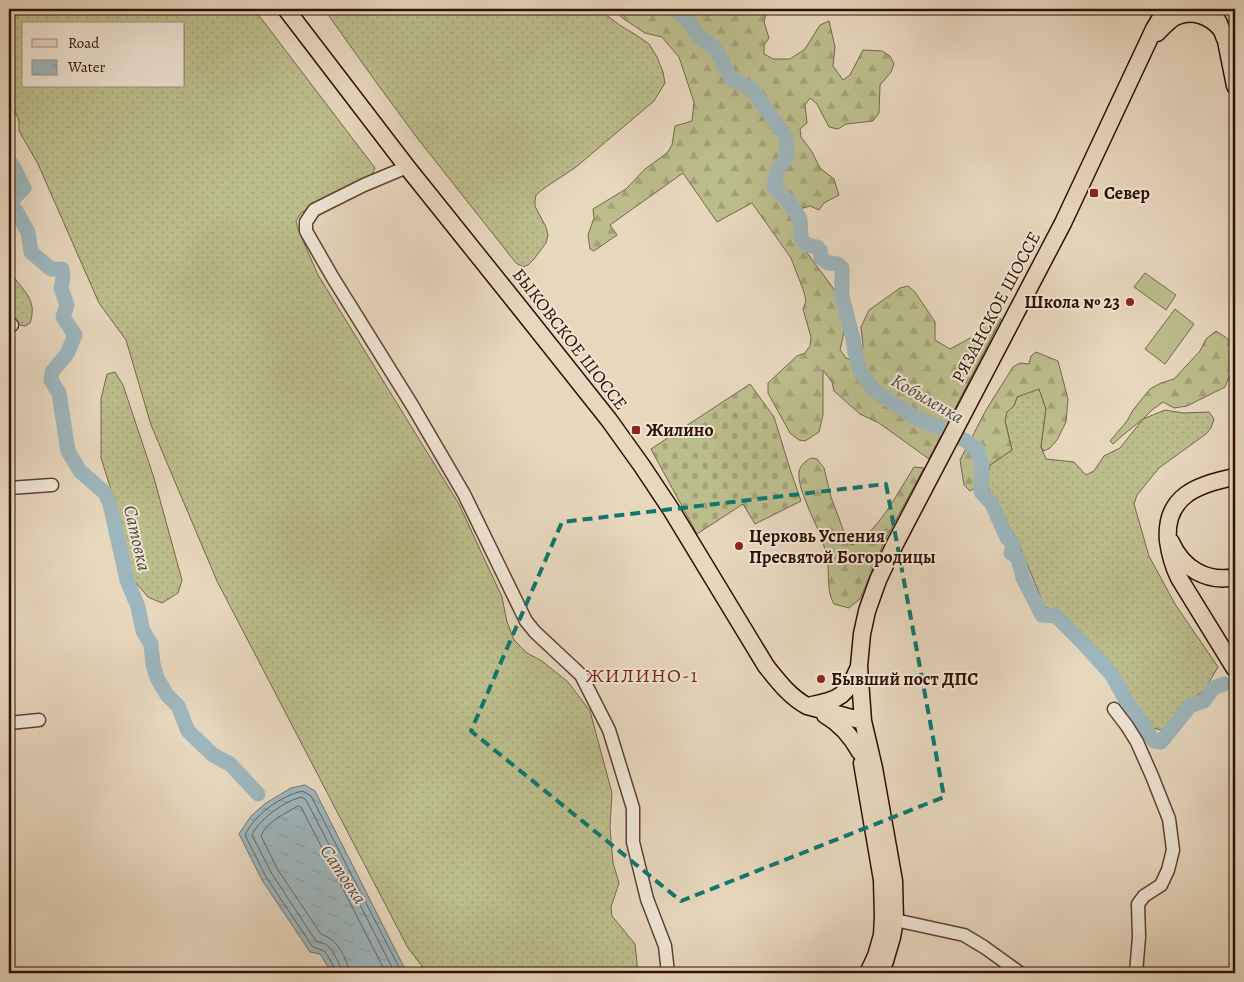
<svg xmlns="http://www.w3.org/2000/svg" width="1244" height="982" viewBox="0 0 1244 982" font-family="Alegreya,serif">
	<style>
		.grass { fill: url(#grass-dots); stroke: #766648; fill-rule: evenodd }
		.forest { fill: url(#forest-firs); stroke: #766648 }
		.cemetery { fill: url(#cemetery-stones); stroke: #766648 }
		.pitch { fill: #bcbd8d; stroke: #766648 }
		.water { fill: url(#water-ripples); stroke: #717373 }
		.lines { fill: none; stroke-linecap: round; stroke-linejoin: round }
		.shore { stroke: #666260; stroke-width: 1 }
		.river { stroke: #9db6bd; stroke-width: 15 }
		.minor-casing { stroke: #5e4132; stroke-width: 15 }
		.major-casing { stroke: #300f03; stroke-width: 19 }
		.minor { stroke: #efe5d4; stroke-width: 12 }
		.major { stroke: #e7d7bd; stroke-width: 16 }
		.marked { fill: none; stroke: #0f766e; stroke-width: 4; stroke-dasharray: 10 6; stroke-linejoin: round }
		.poi-dot { fill: #8f2418; stroke: #efe5d4; stroke-width: 2 }
		.labels { text-anchor: middle; stroke-width: 4; stroke-linejoin: round; paint-order: stroke }
		.poi-label { font-size: 18px; font-weight: bold; fill: #300f03; stroke: #efe5d4; text-anchor: start }
		.street-label { font-size: 18px; fill: #300f03; stroke: #efe5d4 }
		.water-label { font-size: 19px; font-style: italic; fill: #564944; stroke: #efe5d4 }
		.quarter-label { font-size: 20px; letter-spacing: 1px; fill: #7a1f14; stroke: #efe5d4 }
	</style>
	<defs>
		<pattern id="grass-dots" width="8" height="8" patternUnits="userSpaceOnUse" patternTransform="scale(1.25)"><rect width="8" height="8" fill="#bcbd8d"/><path d="M2 2h.1M6 6h.1" fill="none" stroke="#a2a178" stroke-width="1.8" stroke-linecap="round"/></pattern>
		<pattern id="forest-firs" width="22" height="20" patternUnits="userSpaceOnUse" patternTransform="scale(1.25)"><rect width="22" height="20" fill="#bcbd8d"/><path d="M5 1l3.5 6h-7zM16 11l3.5 6h-7z" fill="#a2a178"/></pattern>
		<pattern id="cemetery-stones" width="16" height="16" patternUnits="userSpaceOnUse" patternTransform="scale(1.25)"><rect width="16" height="16" fill="#bcbd8d"/><path d="M2 7V4a2 2 0 0 1 4 0v3zM10 15v-3a2 2 0 0 1 4 0v3z" fill="#a2a178"/></pattern>
		<pattern id="water-ripples" width="26" height="14" patternUnits="userSpaceOnUse" patternTransform="scale(1.25)"><rect width="26" height="14" fill="#9db6bd"/><path d="M2 4q2-2 4 0t4 0M15 11q2-2 4 0t4 0" fill="none" stroke="#889ba1"/></pattern>
	</defs>
	<rect width="100%" height="100%" fill="#e7d7bd"/>
	<filter id="stains"><feTurbulence type="fractalNoise" baseFrequency=".004" numOctaves="4"/><feColorMatrix values="0 0 0 0 .2 0 0 0 0 .09 0 0 0 0 .02 0 0 0 .5 -.17"/></filter>
	<radialGradient id="worn" r=".72"><stop offset=".6" stop-color="#630" stop-opacity="0"/><stop offset="1" stop-color="#630" stop-opacity=".3"/></radialGradient>
	<path class="grass" d="M9,9H254L375,168L372,175L301,213L296,221L298,229L318,275L459,504L502,597L507,622L514,640L527,653L542,661L568,682L590,711L612,793L610,827L613,863L619,883L611,907L612,916L635,944L638,973H430L426,971L408,948L217,581L151,425L126,340L99,303L38,164L19,131V121L9,95ZM24,24H184V86H24Z
		M324,9H598L621,26L636,35L649,44L657,57L663,72L665,83L654,101L576,167L543,189L536,195L535,201V206L546,227L548,235L546,243L534,259L528,265L523,267L516,263L418,139L376,82Z
		M9,269C19,289 39,297 30,323L25,326L20,325L12,314L9,312Z
		M115,372L123,385L154,478L182,580L178,593L162,603L148,597L132,578L120,531L112,493L101,458V399L107,374Z
		M1039,388L1046,409L1041,447L1046,459L1074,462L1086,475L1094,471L1104,456L1120,448L1143,419L1165,410L1183,413L1209,412L1214,419L1211,428L1206,434L1159,468L1137,495L1134,504L1149,556L1175,604L1218,667L1205,689L1188,703L1169,725L1161,730L1153,728L1146,721L1116,670L1057,613L1045,607L1016,538L994,503L986,482L990,465L1012,450L1005,421L1007,411L1014,406L1017,397Z"/>
	<path class="forest" d="M618,9H767L764,22L769,38L764,45V54L773,59H790L805,49L820,25L829,21L835,47L833,66L843,80L850,75L863,50L882,51L890,56L894,64L891,72L880,85L879,113L873,121L846,124L838,129L829,127L817,104L810,98L805,105L807,123L800,129L801,137L812,152L820,168L834,179L839,195L824,203L819,210L810,206L793,211L796,238L839,296L844,332L840,350L846,358L853,361L859,354L863,346L861,327L869,310L900,288L908,286L915,292L935,322V340L950,349L974,336L993,315L1001,319L929,459L879,423L860,414L834,391L832,382L823,370V415L819,432L805,441L799,440L790,433L768,393V383L797,356L805,353L810,346L811,337L803,309L806,301L804,292L791,258L752,203L717,222L683,173L610,225L617,235L594,251L590,249L588,235L594,218L593,209L626,189L645,169L667,153L672,145L675,126L692,121L694,102L679,57L662,37L645,33L621,17Z
		M1216,331C1220,334 1226,337 1230,341C1242,355 1230,373 1225,387L1187,406L1174,408L1163,402L1152,410L1143,419L1123,435L1113,444L1110,441L1127,421L1133,410L1150,389L1161,383L1174,379L1200,351L1206,339Z
		M1036,352L1058,361L1068,399L1066,422L1057,440L1050,448L1044,451L1041,447L1046,409L1039,389L1017,397L1014,406L1007,412L1005,421L1012,450L990,465L986,482L970,491L964,485L960,460L986,410L1013,367L1020,363L1029,364L1031,356Z
		M811,458L817,459L824,468L831,497L847,540L850,544L854,545C880,528 897,494 914,467L924,468L885,540L860,599L849,608L834,604C826,591 830,574 827,559C824,539 813,520 806,502C803,494 799,484 799,476C798,467 804,462 811,458Z"/>
	<path class="cemetery" d="M750,384L774,417L790,469L801,501L755,524L743,504L697,534L651,449Z"/>
	<path class="pitch" d="M1145,273L1176,295L1166,310L1134,287Z
		M1175,309L1194,324L1165,364L1145,349Z"/>
	<path class="water" d="M305,785L315,791L407,973H332L320,954L310,952L262,880L239,834L251,816L266,803L291,788Z"/>
	<g class="lines">
		<path class="shore" d="M336,973C335,968 328,955 324,951C321,949 316,948 313,947L266,877L245,835C254,815 282,795 303,791L311,796L402,973
			M342,973C341,966 334,952 328,946C325,943 320,943 316,941L272,874L252,835C258,820 286,800 302,797L306,800L395,973
			M349,973C349,964 340,946 332,940C329,937 325,936 321,934L278,870L261,836C266,822 286,813 298,806L301,807L386,973"/>
		<path class="river" d="M674,9L688,20L698,36L715,48L731,79L751,88L786,137L787,156L777,172L774,187L790,203L800,219L801,239L807,245L817,247L820,250L821,258L828,263L838,264L842,268V296L853,339L855,352L860,371L874,390L916,418L944,429L966,441L977,449L982,466L981,492L992,504L1007,538L1014,545L1011,553L1018,558L1023,578L1042,615L1056,616L1082,642L1112,675L1127,702L1154,741L1161,742L1190,706L1204,701L1213,688L1224,684
			M9,163L12,164L24,188L9,203L16,211L28,232L31,252L51,269H62L63,278L61,288L67,305L63,317L75,335L67,354L52,372L51,380L59,393L68,451L80,471L105,493L110,504L127,580L138,607L143,631L151,644L153,664L157,678L167,695L178,706L188,731L213,755L230,764L258,794"/>
		<defs>
			<path id="minor" d="M407,167L364,185L314,210L306,222V231L333,278L412,405L464,494L526,621L535,632L581,675L609,730L633,808V842L647,899L665,946L668,973
				M9,325H12
				M9,488L52,485
				M1114,709L1127,726L1137,742L1152,776L1169,819L1173,850L1168,870L1161,885L1144,896L1138,904L1139,937L1136,973
				M9,723L39,720
				M895,920L964,935L984,947L1020,973"/>
			<path id="major" d="M286,9L407,167L528,318L609,420L642,466L672,511L766,666C778,681 790,697 807,706L863,721
				M1218,21L1226,41L1235,86
				M1157,33C1163,27 1168,21 1175,17C1192,9 1210,16 1221,29
				M1235,477C1198,484 1164,496 1168,541C1170,555 1173,566 1179,578L1235,669
				M1171,542C1182,568 1207,583 1235,577
				M812,705C840,700 847,695 858,669
				M825,715C841,724 851,736 860,752
				M862,763L882,880L883,916L882,935L876,956L868,973
				M880,973L885,961L892,937L895,920L894,881L874,768L863,721L859,666L862,634L867,611L878,580L895,544L1063,223L1154,29L1166,9"/>
		</defs>
		<use href="#minor" class="minor-casing"/>
		<use href="#major" class="major-casing"/>
		<use href="#minor" class="minor"/>
		<use href="#major" class="major"/>
	</g>
	<path class="marked" d="M886,484L944,797L681,901L471,731L562,522Z"/>
	<g class="poi-dot">
		<rect x="1089" y="188" width="10" height="10" rx="2.5"/>
		<circle cx="1130" cy="302" r="5"/>
		<rect x="631" y="425" width="10" height="10" rx="2.5"/>
		<circle cx="739" cy="546" r="5"/>
		<circle cx="821" cy="679" r="5"/>
	</g>
	<g class="labels">
		<g class="poi-label">
			<text x="1104" y="199">Север</text>
			<text x="1120" y="308" text-anchor="end">Школа № 23</text>
			<text x="646" y="436">Жилино</text>
			<text x="749" y="542">Церковь Успения<tspan x="749" dy="21">Пресвятой Богородицы</tspan></text>
			<text x="831" y="685">Бывший пост ДПС</text>
		</g>
		<g class="street-label">
			<text transform="translate(996 307) rotate(-62)" y="6">РЯЗАНСКОЕ ШОССЕ</text>
			<text transform="translate(570 339) rotate(52)" y="6">БЫКОВСКОЕ ШОССЕ</text>
		</g>
		<g class="water-label">
			<text transform="translate(928 398) rotate(30)" y="7">Кобыленка</text>
			<text transform="translate(138 538) rotate(77)" y="7">Сатовка</text>
			<text transform="translate(344 874) rotate(56)" y="7">Сатовка</text>
		</g>
		<g class="quarter-label">
			<text x="642" y="682">ЖИЛИНО-1</text>
		</g>
	</g>
	<rect width="1244" height="982" fill="none" stroke="#e7d7bd" stroke-width="30"/>
	<rect x="10" y="10" width="1224" height="962" fill="none" stroke="#300f03" stroke-width="2.5"/>
	<rect x="15" y="15" width="1214" height="952" fill="none" stroke="#300f03"/>
	<rect x="22" y="22" width="162" height="65" fill="#efe5d4" stroke="#a38f80"/>
	<rect x="32" y="39" width="25" height="8" fill="#e7d7bd" stroke="#a38f80"/>
	<text x="68" y="48" font-size="15" fill="#300f03">Road</text>
	<rect x="32" y="60" width="25" height="15" fill="url(#water-ripples)" stroke="#a38f80"/>
	<text x="68" y="72" font-size="15" fill="#300f03">Water</text>
	<rect width="100%" height="100%" filter="url(#stains)"/>
	<rect width="100%" height="100%" fill="url(#worn)"/>
</svg>
